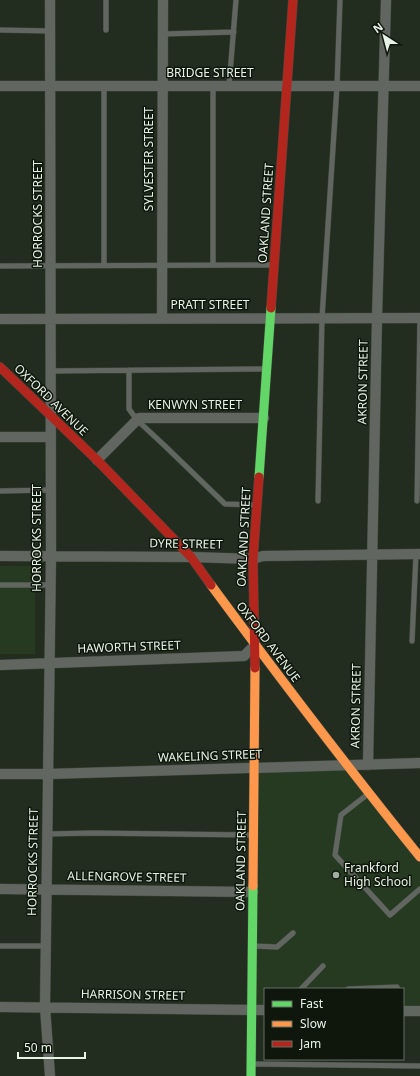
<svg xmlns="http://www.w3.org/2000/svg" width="420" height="1076" viewBox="0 0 420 1076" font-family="'Noto Sans',sans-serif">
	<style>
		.built { fill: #253a20 }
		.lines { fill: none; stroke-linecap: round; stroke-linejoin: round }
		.lane-casing { stroke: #3e483c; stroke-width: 6 }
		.street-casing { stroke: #3e483c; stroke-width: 11 }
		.fast-casing { stroke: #3e483c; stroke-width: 10 }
		.slow-casing { stroke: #3e483c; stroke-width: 10 }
		.jam-casing { stroke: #3e483c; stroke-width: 10 }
		.lane { stroke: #626661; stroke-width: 5 }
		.street { stroke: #626661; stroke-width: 10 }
		.fast { stroke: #63d668; stroke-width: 9 }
		.slow { stroke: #ff974d; stroke-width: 9 }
		.jam { stroke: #b3261e; stroke-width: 9 }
		.poi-dot { fill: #a2ae9f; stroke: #0f170d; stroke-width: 1.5 }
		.labels { text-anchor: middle; stroke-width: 3; stroke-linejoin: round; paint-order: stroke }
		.street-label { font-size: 12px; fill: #e7f3e4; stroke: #0f170d }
		.poi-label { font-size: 12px; fill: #e7f3e4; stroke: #0f170d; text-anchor: start }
	</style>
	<rect width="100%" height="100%" fill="#222d20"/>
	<path class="built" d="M0,566H35V654H0Z
		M346,765L420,857V1011H403V989H265V1010H251L254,768Z"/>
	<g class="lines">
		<defs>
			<path id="lane" d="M106,0V30
				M0,30L51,31
				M163,34L234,32
				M104,86V265
				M229,86L236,0
				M213,265V86
				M0,266L273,265
				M129,370V409L137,420L165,446L225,504L256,505
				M51,371L266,369
				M0,491L50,490
				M318,501L322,318L337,86L340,0
				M417,501L420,318
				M0,585H50
				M412,641L416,554
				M368,794L341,815L335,855L390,915L420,889
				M47,834L93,833L252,835
				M0,946H45
				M253,946L277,947L293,933
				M301,989L323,966
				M348,989L397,987L398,989
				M252,1064L420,1066"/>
			<path id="street" d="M0,86H420
				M162,318L163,0
				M0,319L420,318
				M0,437H51
				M97,460L139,418H264
				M0,556L191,557L253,559L263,556L420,554
				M0,665L244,656L255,645
				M368,765L377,318L386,0
				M0,774H48L420,763
				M0,889L253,892
				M0,1007L265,1010
				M403,1011H420
				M50,1076L45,1007L51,556L50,0"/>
			<path id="fast" d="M259,477L271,308
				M251,1076L253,886"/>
			<path id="slow" d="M211,585C279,677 348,768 420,857
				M253,886L255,668"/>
			<path id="jam" d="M271,308L293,0
				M0,367L97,460L191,557L211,585
				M255,668L253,559L259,477"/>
		</defs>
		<use href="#lane" class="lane-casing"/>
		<use href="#street" class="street-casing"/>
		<use href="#fast" class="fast-casing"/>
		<use href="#slow" class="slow-casing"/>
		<use href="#jam" class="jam-casing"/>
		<use href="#lane" class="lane"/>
		<use href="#street" class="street"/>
		<use href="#fast" class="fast"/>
		<use href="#slow" class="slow"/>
		<use href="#jam" class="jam"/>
	</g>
	<circle class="poi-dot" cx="336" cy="875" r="4"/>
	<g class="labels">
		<g class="street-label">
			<text x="210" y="77">BRIDGE STREET</text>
			<text transform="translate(149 159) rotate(-90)" y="4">SYLVESTER STREET</text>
			<text transform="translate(266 213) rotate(-86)" y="4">OAKLAND STREET</text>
			<text transform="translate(38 214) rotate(-90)" y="4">HORROCKS STREET</text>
			<text x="210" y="309">PRATT STREET</text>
			<text transform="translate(363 382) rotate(-89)" y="4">AKRON STREET</text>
			<text transform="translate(51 400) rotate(44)" y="4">OXFORD AVENUE</text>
			<text x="195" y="409">KENWYN STREET</text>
			<text transform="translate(244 537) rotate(-87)" y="4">OAKLAND STREET</text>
			<text transform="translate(37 538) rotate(-90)" y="4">HORROCKS STREET</text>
			<text transform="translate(186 544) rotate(1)" y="4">DYRE STREET</text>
			<text transform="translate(268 642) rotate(53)" y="4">OXFORD AVENUE</text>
			<text transform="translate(129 647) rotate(-2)" y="4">HAWORTH STREET</text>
			<text transform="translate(356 706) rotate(-89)" y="4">AKRON STREET</text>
			<text transform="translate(210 756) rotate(-2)" y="4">WAKELING STREET</text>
			<text transform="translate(241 861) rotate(-89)" y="4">OAKLAND STREET</text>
			<text transform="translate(33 862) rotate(-89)" y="4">HORROCKS STREET</text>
			<text transform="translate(127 877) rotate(1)" y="4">ALLENGROVE STREET</text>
			<text transform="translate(133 995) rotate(1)" y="4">HARRISON STREET</text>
		</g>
		<g class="poi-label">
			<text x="344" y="872">Frankford<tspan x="344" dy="14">High School</tspan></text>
		</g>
	</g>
	<rect x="264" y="988" width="140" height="72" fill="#0f170d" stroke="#656f63"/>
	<rect x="272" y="1001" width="20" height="6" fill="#63d668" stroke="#656f63"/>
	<text x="300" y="1008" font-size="12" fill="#e7f3e4">Fast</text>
	<rect x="272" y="1021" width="20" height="6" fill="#ff974d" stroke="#656f63"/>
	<text x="300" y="1028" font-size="12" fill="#e7f3e4">Slow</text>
	<rect x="272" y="1041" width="20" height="6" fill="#b3261e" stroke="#656f63"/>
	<text x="300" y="1048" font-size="12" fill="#e7f3e4">Jam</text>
	<g transform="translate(384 36) rotate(324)" stroke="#0f170d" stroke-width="3" paint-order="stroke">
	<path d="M0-3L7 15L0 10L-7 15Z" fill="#e7f3e4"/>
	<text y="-6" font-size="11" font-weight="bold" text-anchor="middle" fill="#e7f3e4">N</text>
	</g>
	<path d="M18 1052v6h67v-6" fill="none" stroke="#e7f3e4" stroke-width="2"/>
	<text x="24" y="1052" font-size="12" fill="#e7f3e4" stroke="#0f170d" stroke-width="3" paint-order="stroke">50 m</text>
</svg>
